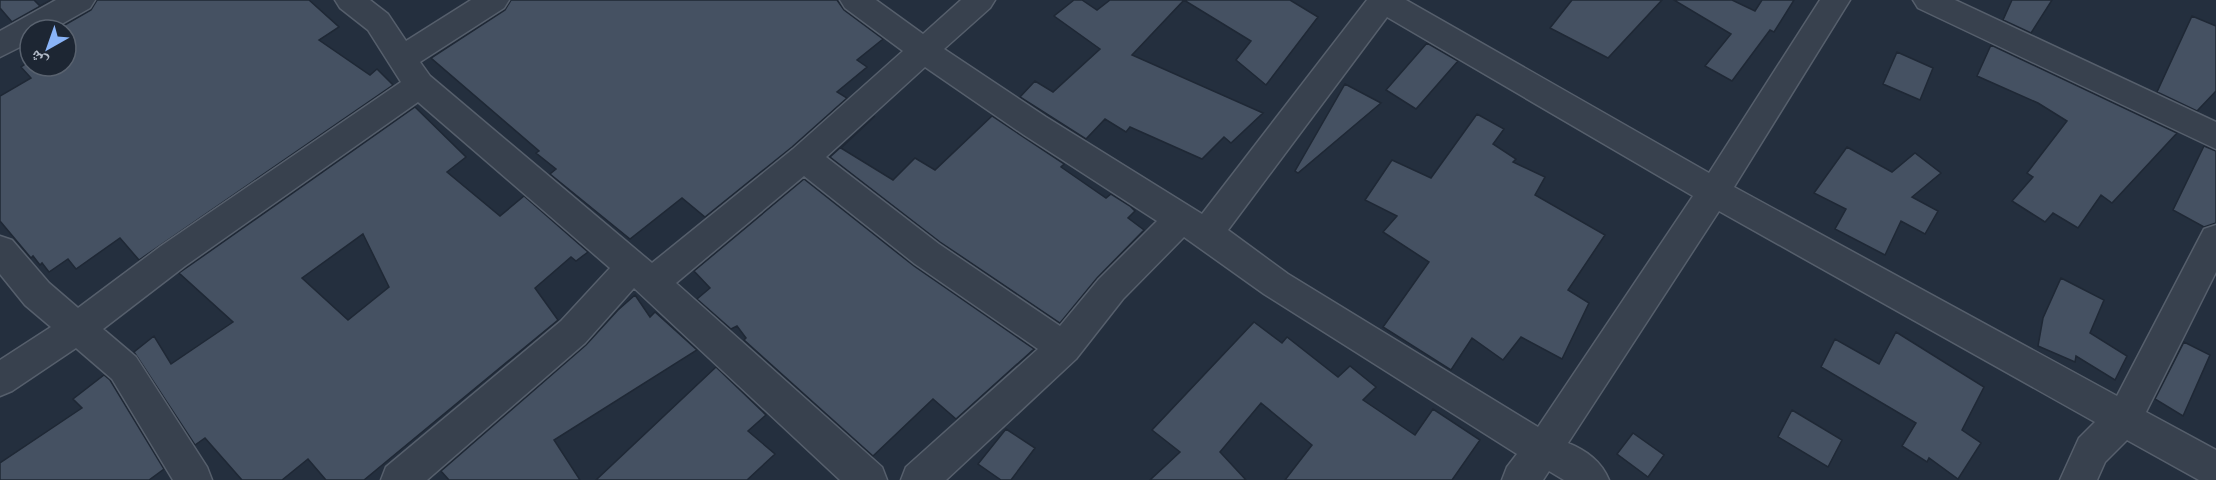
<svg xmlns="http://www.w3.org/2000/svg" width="2216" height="480" viewBox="0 0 2216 480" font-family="Roboto,'Noto Naskh Arabic',sans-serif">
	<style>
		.building { fill: #455162; stroke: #1f2835; stroke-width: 1.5; fill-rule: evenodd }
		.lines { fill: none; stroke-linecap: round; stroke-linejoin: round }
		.street-casing { stroke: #565f6c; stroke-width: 3 }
		.street { fill: #38414e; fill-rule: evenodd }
	</style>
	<rect width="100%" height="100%" fill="#242f3e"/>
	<path class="building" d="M0,0H34L40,6L51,0L12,22L0,8Z
		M97,0H309L339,27L319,40L370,75L377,69L393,85L139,260L120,238L76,269L68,259L49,272L42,263L40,265L33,256L31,258L0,221V96L31,78L21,67L30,61V66H66V30H56L91,10Z
		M511,0H837L844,10L883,39L857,60L867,67L837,92L847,98L792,147L705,217L682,198L630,239L550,174L556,169L536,153L539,151L431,58L505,10Z
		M1074,0H1082L1097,10L1110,0H1290L1318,17L1266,85L1236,60L1251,41L1184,0L1132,55L1263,113L1231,143L1224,137L1202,159L1130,127L1126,132L1105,119L1086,139L1020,97L1035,81L1053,92L1100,49L1054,16Z
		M1572,0H1662L1608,58L1550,28Z
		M1674,0H1732L1755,11L1762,0H1794L1774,32L1770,30L1732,81L1705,66L1731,34Z
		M2012,0H2052L2031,33L2003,20Z
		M2192,16L2216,26V91L2197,111L2157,92Z
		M1427,43L1458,61L1416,109L1386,90Z
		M1991,45L2177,133L2112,203L2101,195L2078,228L2053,213L2045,222L2012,201L2033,177L2027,173L2067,121L2038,103L1977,76Z
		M1897,52L1933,68L1920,100L1883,84Z
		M1345,84L1381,103L1298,173L1295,171Z
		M415,107L466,157L447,172L500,216L524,196L588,252L576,261L571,257L535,288L558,320L364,480H326L308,459L282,480H242L205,438L195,445L134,352L154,336L171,364L233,322L179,273ZM363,234L389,287L348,320L302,278Z
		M1477,114L1504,129L1493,144L1516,159L1513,162L1545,177L1535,195L1605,235L1568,290L1589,303L1562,359L1521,337L1503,360L1472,338L1451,370L1383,327L1429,262L1383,232L1397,216L1365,200L1392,160L1431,178Z
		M875,116L841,148L893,180L915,158L935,170L992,116L1064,164L1061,167L1106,198L1111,194L1130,206L1135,211L1128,218L1144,230L1097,278L1060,323L940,242L830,157Z
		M2204,146L2216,151V223L2204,227L2173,210Z
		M1847,147L1892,172L1915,153L1941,173L1912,197L1938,211L1925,234L1901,221L1885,255L1835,229L1846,209L1814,193Z
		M804,179L914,266L1034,349L956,419L933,399L873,456L744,340L746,338L737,326L731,329L697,299L710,288L694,271Z
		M2061,278L2104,300L2090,333L2127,356L2115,380L2076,356L2075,362L2038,346L2043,318Z
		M635,295L650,317L655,312L697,350L554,440L580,480H449L441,471L586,345L618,310Z
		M1254,322L1282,343L1287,337L1338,377L1350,366L1376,387L1363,400L1415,435L1433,409L1480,440L1452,480H1285L1312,445L1261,403L1220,452L1246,480H1150L1180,452L1152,430Z
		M1896,332L1984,387L1962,430L1981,443L1958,479L1929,458L1927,462L1902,446L1916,423L1821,367L1835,339L1879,364Z
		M2184,342L2210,355L2183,416L2155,399Z
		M716,367L766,415L748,431L775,454L747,480H596Z
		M104,375L110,380L164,469L149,480H0V463L82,408L73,399Z
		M1792,410L1842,440L1828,467L1778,437Z
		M1006,429L1035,448L1011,480H1001L978,464Z
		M1633,433L1664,455L1648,477L1617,454Z"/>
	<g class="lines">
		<defs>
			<path id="street" d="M56,0H95L90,8L51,30H30V42L0,57V31Z
				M335,0H370L388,14L406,41L471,0H509L504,8L420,62L430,76L652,263L793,149L903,51L845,8L840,0H876L923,34L961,0H995L990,8L944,49L1046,117L1202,214L1367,0H1406L1709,173L1820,0H1850L1734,187L2117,396L2204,229L2216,225V272L2146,412L2216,450V480H2199L2127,440L2105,462L2097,480H2060L2079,438L2095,422L1719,211L1568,443C1587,451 1601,461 1609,480H1564L1549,471L1543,480H1502L1507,467L1517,454L1264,294L1184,237L1123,299L1076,359L946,480H901L906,467L1038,349L915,264L804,176L676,283L882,467L887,480H840L634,288L585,343L427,480H381L386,467L561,321L610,268L418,102L185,266L103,329L136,357L207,467L212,480H173L112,379L76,348L12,391L0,396V360L51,327L25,305L0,274V236L12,240L49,283L78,308L161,246L401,82L368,30L340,8ZM1387,17L1693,196L1538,427L1288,274L1228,230ZM925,67L1024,135L1157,221L1099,279L1060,326L939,244L826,157Z
				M1913,0H1955L2216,122V149L1918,8Z"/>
		</defs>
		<use href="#street" class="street-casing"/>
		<use href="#street" class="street"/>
	</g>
	<g transform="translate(48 48) rotate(220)"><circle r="28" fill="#1d2633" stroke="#59626f" stroke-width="1.5"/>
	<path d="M0-4.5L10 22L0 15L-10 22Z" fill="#8ab4f8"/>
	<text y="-9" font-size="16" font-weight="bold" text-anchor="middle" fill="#b4bcc9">ش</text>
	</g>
</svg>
